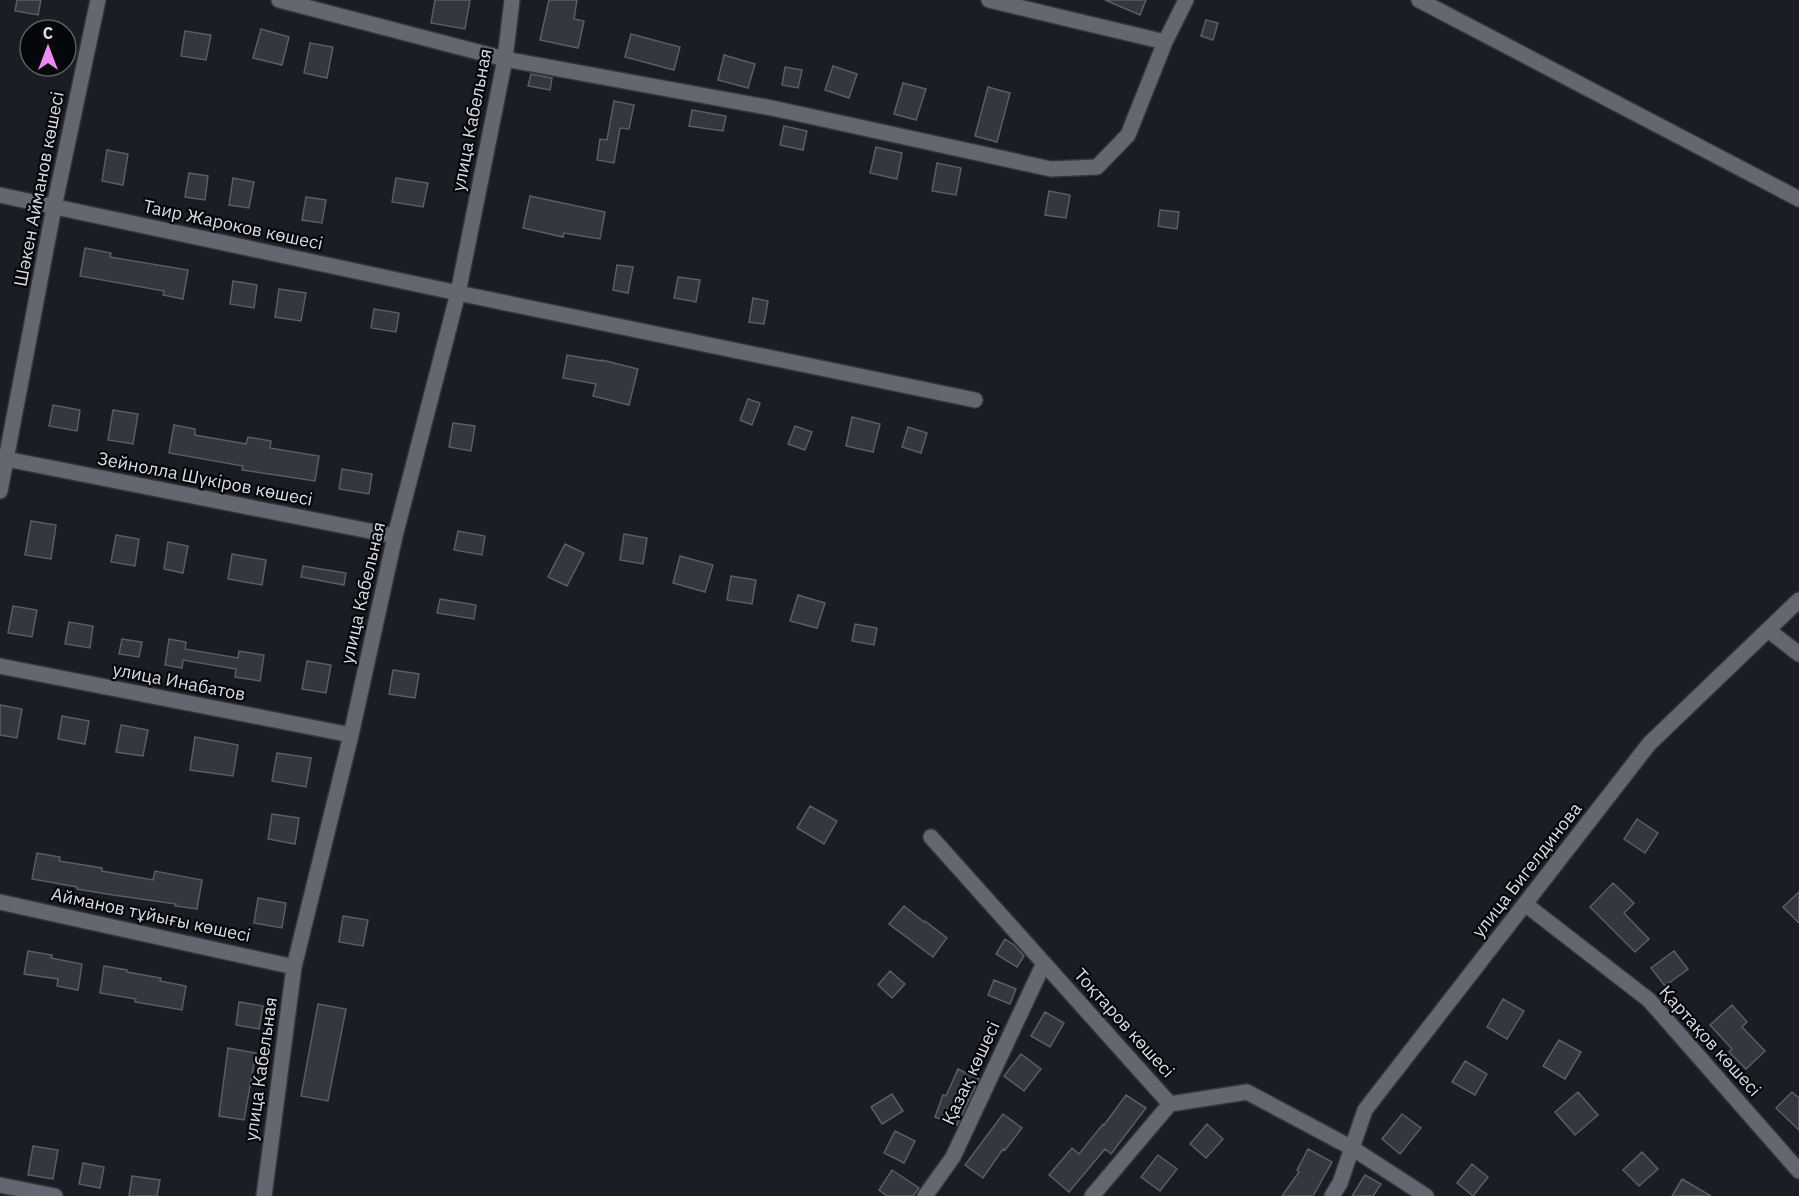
<svg xmlns="http://www.w3.org/2000/svg" width="1799" height="1196" viewBox="0 0 1799 1196" font-family="'IBM Plex Sans',sans-serif">
	<style>
		.building { fill: #34373e; stroke: #5b5d65; stroke-width: 1.5 }
		.lines { fill: none; stroke-linecap: round; stroke-linejoin: round }
		.minor-casing { stroke: #35363b; stroke-width: 18 }
		.minor { stroke: #64676f; stroke-width: 15 }
		.labels { text-anchor: middle; stroke-width: 4.5; stroke-linejoin: round; paint-order: stroke }
		.street-label { font-size: 18px; fill: #dbdde2; stroke: #06070a }
	</style>
	<rect width="100%" height="100%" fill="#1a1d23"/>
	<path class="building" d="M17,0H41L38,15L15,11Z
		M435,0H470L465,29L431,23Z
		M549,0H577L574,19L584,21L578,48L540,40Z
		M1105,0H1146L1140,15Z
		M1206,20L1218,23L1213,40L1201,36Z
		M261,29L289,37L282,65L253,58Z
		M185,31L211,35L206,60L181,56Z
		M631,34L680,47L674,70L625,57Z
		M310,43L333,47L327,78L304,73Z
		M724,55L755,64L748,88L718,80Z
		M833,66L857,74L849,98L825,90Z
		M785,67L802,70L798,88L782,85Z
		M531,74L552,78L550,90L528,86Z
		M903,83L926,89L916,120L894,114Z
		M988,87L1010,93L997,142L975,136Z
		M614,101L634,105L629,129L620,128L614,163L597,160L600,139L607,140Z
		M692,110L726,116L723,131L689,126Z
		M784,126L807,131L803,150L780,145Z
		M876,147L902,153L897,179L870,173Z
		M107,150L128,154L123,185L102,181Z
		M937,163L961,168L956,195L932,191Z
		M189,173L208,176L205,200L185,197Z
		M233,178L254,182L249,208L229,205Z
		M396,178L428,183L423,207L392,202Z
		M1049,191L1070,195L1066,218L1045,215Z
		M530,196L605,212L600,239L564,233L563,237L523,228Z
		M306,197L326,200L322,223L302,220Z
		M1160,210L1179,212L1177,229L1158,226Z
		M85,248L111,253L110,257L188,270L183,299L163,295L164,291L80,276Z
		M617,265L633,267L628,293L613,290Z
		M678,277L700,280L696,302L674,298Z
		M233,281L257,285L254,308L230,304Z
		M279,289L306,293L301,321L275,317Z
		M753,298L768,301L764,324L749,322Z
		M374,309L399,313L396,332L371,328Z
		M567,355L602,361V360L638,369L629,405L593,396L596,384L563,378Z
		M748,399L760,403L752,425L740,420Z
		M53,405L80,410L77,431L49,426Z
		M113,410L138,414L133,444L108,440Z
		M852,417L880,424L873,452L846,446Z
		M453,423L475,426L471,451L449,447Z
		M174,425L195,429V435L246,444L248,437L271,441L270,448L319,456L315,481L242,470L243,466L169,453Z
		M795,426L812,432L805,450L788,444Z
		M908,427L927,433L921,453L902,447Z
		M342,469L372,474L369,494L339,489Z
		M31,521L56,525L51,559L25,555Z
		M458,531L485,536L482,555L454,550Z
		M624,534L647,538L643,564L620,560Z
		M116,535L139,539L135,566L111,562Z
		M168,542L188,546L183,573L164,569Z
		M565,544L584,553L567,586L548,577Z
		M232,554L266,560L262,585L228,579Z
		M680,556L713,565L705,592L673,583Z
		M303,566L346,573L344,585L301,577Z
		M731,576L756,580L752,604L727,600Z
		M798,595L825,603L817,628L790,621Z
		M440,599L476,605L474,619L437,613Z
		M13,606L37,610L32,637L8,633Z
		M69,622L93,626L90,648L65,644Z
		M855,624L877,628L874,645L852,641Z
		M122,639L142,642L139,657L119,654Z
		M169,639L186,642L185,649L238,658L239,651L264,655L260,681L235,677L236,669L183,660L182,668L165,665Z
		M307,661L331,665L326,693L302,689Z
		M393,670L419,674L415,698L389,694Z
		M0,705L22,709L17,738L0,735Z
		M62,716L89,721L85,744L58,739Z
		M121,725L148,730L143,756L116,752Z
		M195,737L238,745L233,776L190,770Z
		M277,753L311,758L306,787L272,781Z
		M810,806L837,821L824,844L797,828Z
		M272,814L299,818L295,844L268,839Z
		M1637,819L1658,833L1645,853L1624,839Z
		M37,853L60,857L59,861L102,868V871L153,880L155,871L202,880L197,909L175,906L176,904L113,895L77,889V887L32,879Z
		M1613,883L1634,903L1624,913L1649,939L1635,952L1590,907Z
		M1799,892V923L1783,907Z
		M258,898L286,903L282,928L254,923Z
		M904,906L924,922L925,921L947,938L933,957L889,924Z
		M343,916L368,920L363,946L339,942Z
		M1005,939L1014,945L1024,956L1017,967L996,954Z
		M28,951L52,955L51,958L82,964L78,990L57,986L58,979L24,974Z
		M1674,951L1688,969L1665,986L1651,968Z
		M104,966L127,970V972L161,978L160,981L186,986L182,1010L135,1002L136,999L100,993Z
		M890,971L905,984L892,998L878,985Z
		M994,980L1016,989L1010,1004L988,995Z
		M1503,999L1524,1011L1507,1039L1487,1027Z
		M239,1002L263,1006L259,1029L236,1025Z
		M318,1004L346,1009L328,1101L301,1096Z
		M1732,1005L1747,1022L1742,1027L1765,1051L1746,1069L1729,1052L1732,1049L1710,1025Z
		M1045,1012L1064,1023L1050,1047L1031,1036Z
		M1559,1040L1581,1052L1565,1079L1543,1066Z
		M228,1048L256,1053L244,1120L219,1116Z
		M1021,1054L1041,1069L1024,1091L1004,1076Z
		M1465,1061L1487,1074L1475,1095L1452,1082Z
		M958,1069L979,1079L957,1125L935,1117L943,1095L946,1096Z
		M1578,1092L1598,1115L1575,1135L1555,1112Z
		M1792,1092L1799,1098V1130L1776,1108Z
		M892,1094L903,1111L882,1124L871,1107Z
		M1126,1095L1146,1108L1111,1154L1105,1149L1069,1192L1049,1175L1072,1148L1079,1154L1103,1124L1104,1125Z
		M1003,1114L1022,1128L1005,1150L1003,1149L983,1178L965,1165Z
		M1402,1114L1421,1128L1400,1154L1382,1139Z
		M1207,1124L1223,1139L1206,1158L1190,1144Z
		M895,1131L915,1141L904,1163L884,1153Z
		M33,1146L58,1150L53,1179L28,1175Z
		M1308,1149L1332,1162L1313,1196H1282L1299,1172L1297,1170Z
		M1642,1152L1658,1169L1639,1186L1623,1170Z
		M1158,1155L1177,1169L1160,1191L1141,1177Z
		M83,1163L104,1167L100,1188L79,1184Z
		M1472,1164L1488,1177L1473,1196L1457,1183Z
		M892,1170L919,1188L913,1196H887L879,1190Z
		M1365,1175L1381,1184L1373,1196H1352Z
		M132,1176L160,1180L157,1196H129Z
		M1682,1179L1711,1196H1672Z"/>
	<g class="lines">
		<defs>
			<path id="minor" d="M279,0L505,59L772,108L1051,169L1097,167L1128,135L1165,42
				M989,0L1165,42L1186,0
				M1419,0L1799,199
				M0,195L458,293L975,400
				M6,459L395,536
				M0,491L54,207L98,0
				M1768,630L1799,654
				M0,666L351,735
				M931,837L1170,1104L1247,1092L1352,1148L1426,1196
				M0,902L294,967
				M1525,904L1649,1000L1799,1171
				M0,1185L55,1196
				M264,1196L294,967L351,735L395,536L458,293L505,59L512,0
				M925,1196L953,1157L1044,963
				M1092,1196L1170,1104
				M1332,1196L1340,1183L1365,1110L1649,744L1799,600"/>
		</defs>
		<use href="#minor" class="minor-casing"/>
		<use href="#minor" class="minor"/>
	</g>
	<g class="labels">
		<g class="street-label">
			<text transform="translate(472 120) rotate(-79)" y="6">улица Кабельная</text>
			<text transform="translate(39 189) rotate(-79)" y="6">Шәкен Айманов көшесі</text>
			<text transform="translate(233 225) rotate(12)" y="6">Таир Жароков көшесі</text>
			<text transform="translate(205 479) rotate(11)" y="6">Зейнолла Шүкіров көшесі</text>
			<text transform="translate(363 593) rotate(-77)" y="6">улица Кабельная</text>
			<text transform="translate(179 682) rotate(11)" y="6">улица Инабатов</text>
			<text transform="translate(1527 870) rotate(-52)" y="6">улица Бигелдинова</text>
			<text transform="translate(151 915) rotate(12)" y="6">Айманов тұйығы көшесі</text>
			<text transform="translate(1124 1023) rotate(48)" y="6">Тоқтаров көшесі</text>
			<text transform="translate(1710 1041) rotate(48)" y="6">Қартақов көшесі</text>
			<text transform="translate(261 1069) rotate(-82)" y="6">улица Кабельная</text>
			<text transform="translate(971 1073) rotate(-65)" y="6">Қазақ көшесі</text>
		</g>
	</g>
	<g transform="translate(48 48)"><circle r="28" fill="#06070a" stroke="#5b5d60" stroke-width="1.5"/>
	<path d="M0-4.5L10 22L0 15L-10 22Z" fill="#f18af4"/>
	<text y="-9" font-size="16" font-weight="bold" text-anchor="middle" fill="#dbdde2">С</text>
	</g>
</svg>
